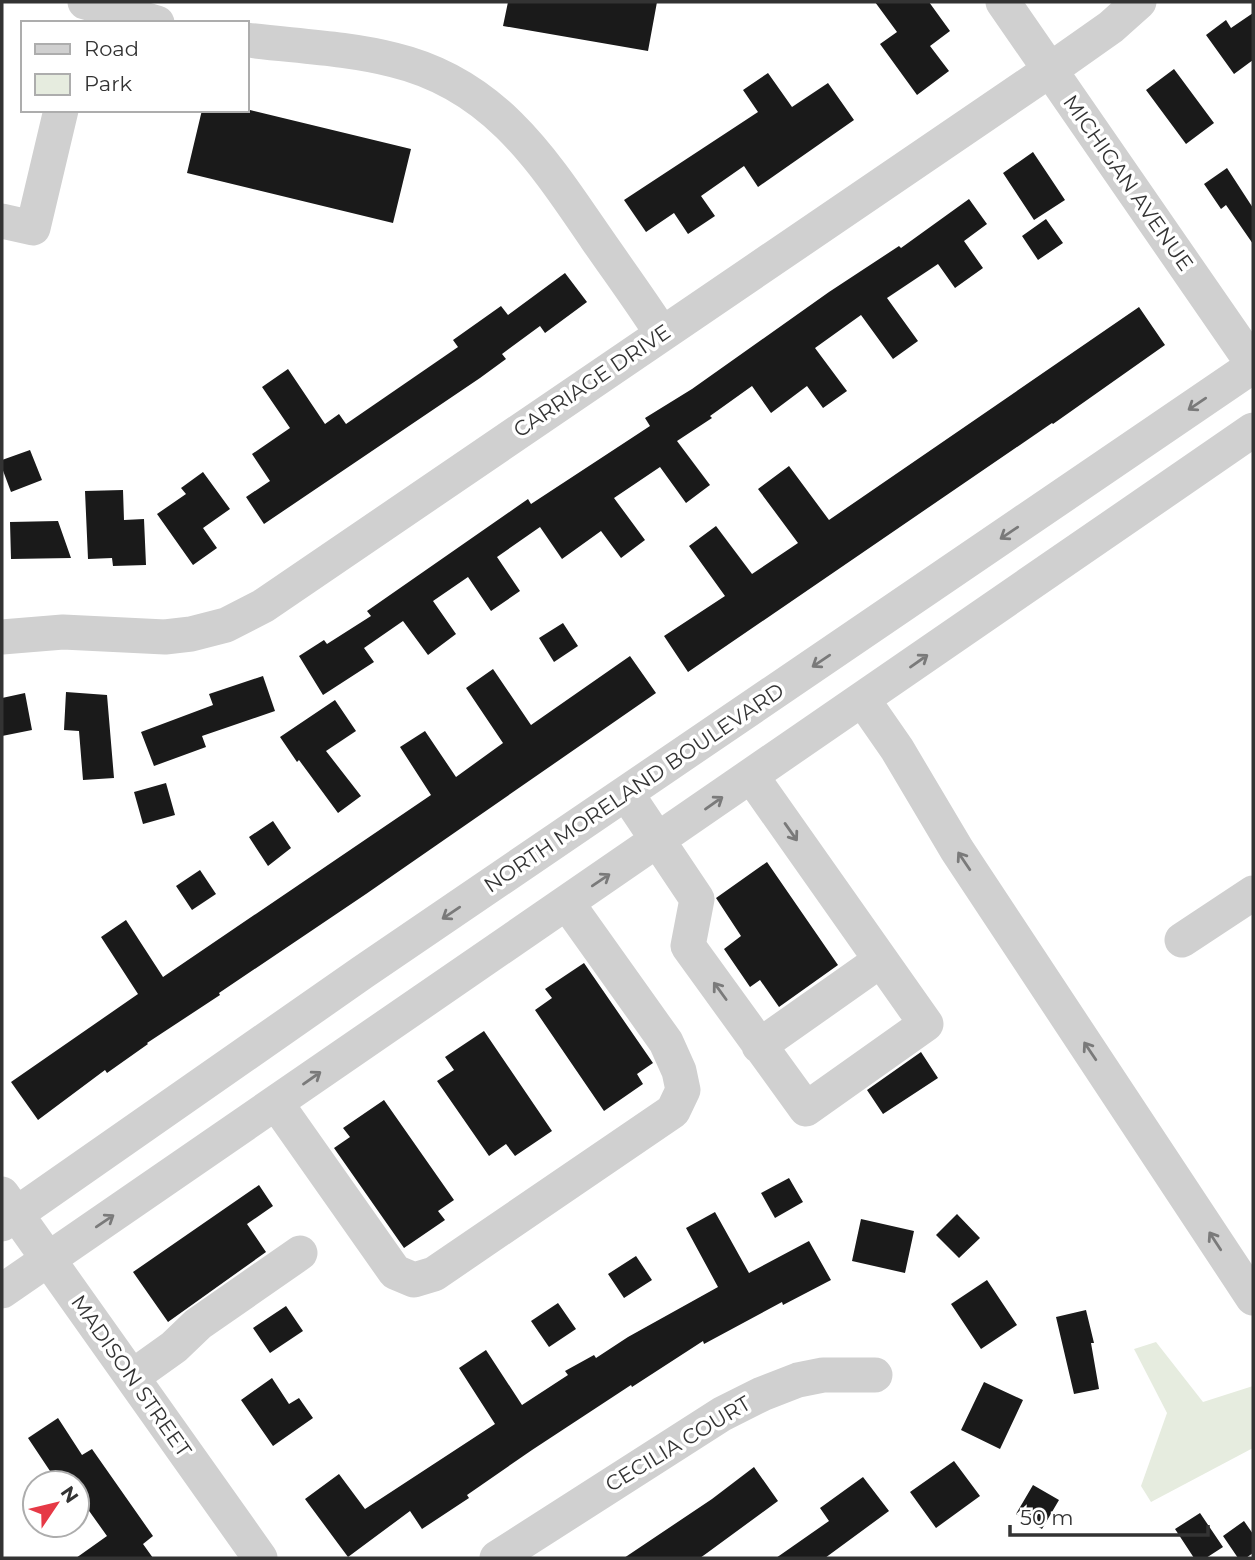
<svg xmlns="http://www.w3.org/2000/svg" width="1255" height="1560" viewBox="0 0 1255 1560" font-family="Montserrat,sans-serif">
	<style>
		.green { fill: #e6ecdf }
		.building { fill: #1a1a1a }
		.lines { fill: none; stroke-linecap: round; stroke-linejoin: round }
		.minor { stroke: #d0d0d0; stroke-width: 35 }
		.oneway { stroke: #7a7a7a }
		.labels { text-anchor: middle; stroke-width: 7; stroke-linejoin: round; paint-order: stroke }
		.street-label { font-size: 21px; fill: #333; stroke: #fff }
	</style>
	<rect width="100%" height="100%" fill="#fff"/>
	<path class="green" d="M1156,1342L1203,1402L1253,1386V1448L1151,1502L1141,1486L1167,1413L1134,1349Z"/>
	<path class="building" d="M508,2H657L648,51L503,26Z
		M875,2H929L950,31L930,46L949,71L917,95L880,44L897,32Z
		M1253,13V60L1234,74L1206,35L1226,20L1231,28Z
		M1174,69L1214,123L1186,144L1146,90Z
		M768,73L792,107L828,83L854,120L758,187L744,166L701,196L715,216L688,234L674,213L646,232L624,200L758,112L743,90Z
		M202,110H250L411,149L393,223L187,173Z
		M1033,152L1065,200L1034,220L1003,173Z
		M1227,168L1253,208V244L1226,205L1221,209L1204,184Z
		M969,199L987,224L964,241L983,268L955,288L938,264L887,298L918,341L893,359L861,315L815,348L847,391L823,408L807,386L771,413L752,386L710,416L712,418L677,441L710,485L686,503L660,467L614,498L645,540L621,558L601,531L562,559L540,527L497,557L520,591L491,611L468,577L433,601L456,634L428,655L403,621L364,648L374,662L323,695L299,656L324,640L327,644L371,616L367,611L528,499L531,504L650,426L645,418L692,389L829,292L899,246L901,248Z
		M1046,219L1063,243L1038,260L1022,236Z
		M565,273L587,302L545,333L540,326L502,354L506,359L480,378L264,524L246,497L270,481L252,454L290,428L262,387L288,369L325,424L339,414L346,424L458,347L453,340L501,306L508,315Z
		M1139,307L1165,345L1053,424L1052,423L688,672L664,636L725,596L689,546L716,526L752,574L798,543L758,489L789,466L829,520Z
		M30,450L42,480L11,492L2,468V460Z
		M203,472L230,509L203,528L217,548L193,565L157,514L186,494L181,488Z
		M123,490L124,520L144,519L146,565L113,566L112,558L88,559L85,491Z
		M58,521L71,558L11,559L10,522Z
		M563,623L578,646L554,662L539,638Z
		M630,656L656,693L366,894L219,993L220,995L147,1043L148,1044L107,1073L105,1070L38,1120L11,1082L138,994L101,937L126,920L163,977L431,795L400,747L425,731L456,777L503,743L466,688L493,669L531,725Z
		M263,676L275,711L202,736L206,747L154,766L141,732L213,705L209,694Z
		M66,692L107,695L114,778L83,780L79,731L64,730Z
		M25,693L32,730L2,736V698Z
		M335,700L356,731L326,751L361,796L338,813L299,760L297,762L280,737Z
		M166,783L175,815L143,824L134,792Z
		M273,821L291,848L268,866L249,837Z
		M767,862L838,965L779,1007L760,980L750,987L724,949L741,936L716,898Z
		M200,870L216,894L192,910L176,886Z
		M584,963L653,1063L637,1074L643,1084L604,1111L535,1010L552,998L545,989Z
		M484,1031L552,1131L515,1156L506,1144L489,1156L437,1081L454,1070L445,1057Z
		M921,1052L938,1078L883,1114L867,1090Z
		M384,1100L454,1200L438,1211L445,1220L404,1248L334,1148L350,1137L343,1128Z
		M789,1178L803,1202L775,1218L761,1193Z
		M259,1185L273,1206L247,1224L266,1252L168,1322L133,1272Z
		M715,1212L749,1273L809,1241L831,1280L783,1305L782,1302L704,1344L703,1341L632,1387L631,1385L532,1450L467,1495L469,1498L422,1529L410,1511L348,1557L305,1499L339,1474L365,1509L495,1424L459,1368L486,1350L522,1405L568,1375L565,1371L594,1355L596,1358L628,1337L718,1287L686,1228Z
		M957,1214L980,1238L959,1258L936,1235Z
		M861,1219L914,1231L905,1273L852,1261Z
		M636,1256L652,1280L624,1298L608,1274Z
		M987,1280L1017,1325L981,1349L951,1304Z
		M558,1303L576,1329L549,1347L531,1321Z
		M286,1306L303,1331L270,1353L253,1328Z
		M1086,1310L1094,1343H1091L1099,1389L1074,1394L1056,1317Z
		M272,1378L289,1404L299,1398L313,1418L273,1446L241,1400Z
		M984,1382L1023,1400L1000,1449L961,1430Z
		M58,1418L82,1455L92,1449L153,1536L143,1544L153,1558H76L107,1536L77,1494V1483H58L28,1438Z
		M954,1461L980,1496L936,1528L910,1492Z
		M754,1467L778,1501L707,1553L700,1558H624L712,1499Z
		M863,1477L889,1511L825,1558H776L829,1521L820,1508Z
		M1033,1485L1059,1500L1042,1529L1016,1514Z
		M1200,1513L1223,1547L1206,1558H1194L1175,1529Z
		M1244,1521L1253,1534V1553L1246,1558H1238L1223,1536Z"/>
	<g class="lines">
		<path class="minor" d="M85,2L157,23
			M1003,2L1253,364
			M247,40C295,46 347,48 394,60C494,84 542,159 596,238C618,270 641,301 662,334
			M2,221L33,228L61,110
			M2,637L63,632L165,637L191,634L226,625L263,606L1050,70L1111,27L1139,2
			M863,700L897,749L957,850L1253,1298
			M626,793L697,899L688,946L806,1109L926,1024L752,777
			M1182,940L1253,893
			M759,1046L881,960
			M276,1103L395,1272L414,1280L434,1274L673,1111L683,1090L679,1071L666,1042L567,903
			M2,1194L260,1558
			M2,1224L363,972L1253,366
			M2,1291L1253,430
			M132,1377L174,1347L198,1324L300,1253
			M497,1558L722,1414L762,1394L798,1380L823,1375H875"/>
	</g>
	<defs><path id="oneway-shaft" d="M-6 0H5M1.5-3L5.5 0L1.5 3" fill="none" stroke-width="1.6" stroke-linecap="round" stroke-linejoin="round" transform="scale(1.75)"/></defs>
	<g class="oneway">
		<use href="#oneway-shaft" transform="translate(1197 404) rotate(146)"/>
		<use href="#oneway-shaft" transform="translate(1009 533) rotate(146)"/>
		<use href="#oneway-shaft" transform="translate(821 661) rotate(146)"/>
		<use href="#oneway-shaft" transform="translate(919 661) rotate(-35)"/>
		<use href="#oneway-shaft" transform="translate(714 803) rotate(-35)"/>
		<use href="#oneway-shaft" transform="translate(791 832) rotate(55)"/>
		<use href="#oneway-shaft" transform="translate(964 861) rotate(-124)"/>
		<use href="#oneway-shaft" transform="translate(601 880) rotate(-34)"/>
		<use href="#oneway-shaft" transform="translate(451 913) rotate(146)"/>
		<use href="#oneway-shaft" transform="translate(720 991) rotate(-126)"/>
		<use href="#oneway-shaft" transform="translate(1090 1051) rotate(-124)"/>
		<use href="#oneway-shaft" transform="translate(312 1078) rotate(-35)"/>
		<use href="#oneway-shaft" transform="translate(105 1221) rotate(-34)"/>
		<use href="#oneway-shaft" transform="translate(1215 1241) rotate(-123)"/>
	</g>
	<g class="labels">
		<g class="street-label">
			<text transform="translate(1128 183) rotate(55)" y="7">MICHIGAN AVENUE</text>
			<text transform="translate(592 381) rotate(-34)" y="7">CARRIAGE DRIVE</text>
			<text transform="translate(634 788) rotate(-34)" y="7">NORTH MORELAND BOULEVARD</text>
			<text transform="translate(131 1376) rotate(55)" y="7">MADISON STREET</text>
			<text transform="translate(678 1444) rotate(-31)" y="7">CECILIA COURT</text>
		</g>
	</g>
	<rect width="1255" height="1560" fill="none" stroke="#333333" stroke-width="7"/>
	<rect x="21" y="21" width="228" height="91" fill="#ffffff" stroke="#adadad" stroke-width="2"/>
	<rect x="35" y="44" width="35" height="10" fill="#d0d0d0" stroke="#adadad" stroke-width="2"/>
	<text x="84" y="56" font-size="21" fill="#333333">Road</text>
	<rect x="35" y="74" width="35" height="21" fill="#e6ecdf" stroke="#adadad" stroke-width="2"/>
	<text x="84" y="91" font-size="21" fill="#333333">Park</text>
	<g transform="translate(56 1504) rotate(55)"><circle r="33" fill="#ffffff" stroke="#adadad" stroke-width="2"/>
	<path d="M0-5L12 26L0 18L-12 26Z" fill="#e63946"/>
	<text y="-10" font-size="19" font-weight="bold" text-anchor="middle" fill="#333333">N</text>
	</g>
	<path d="M1010 1525v10h198v-10" fill="none" stroke="#333333" stroke-width="3.5"/>
	<text x="1020" y="1525" font-size="21" fill="#333333" stroke="#ffffff" stroke-width="5" paint-order="stroke">50 m</text>
</svg>
